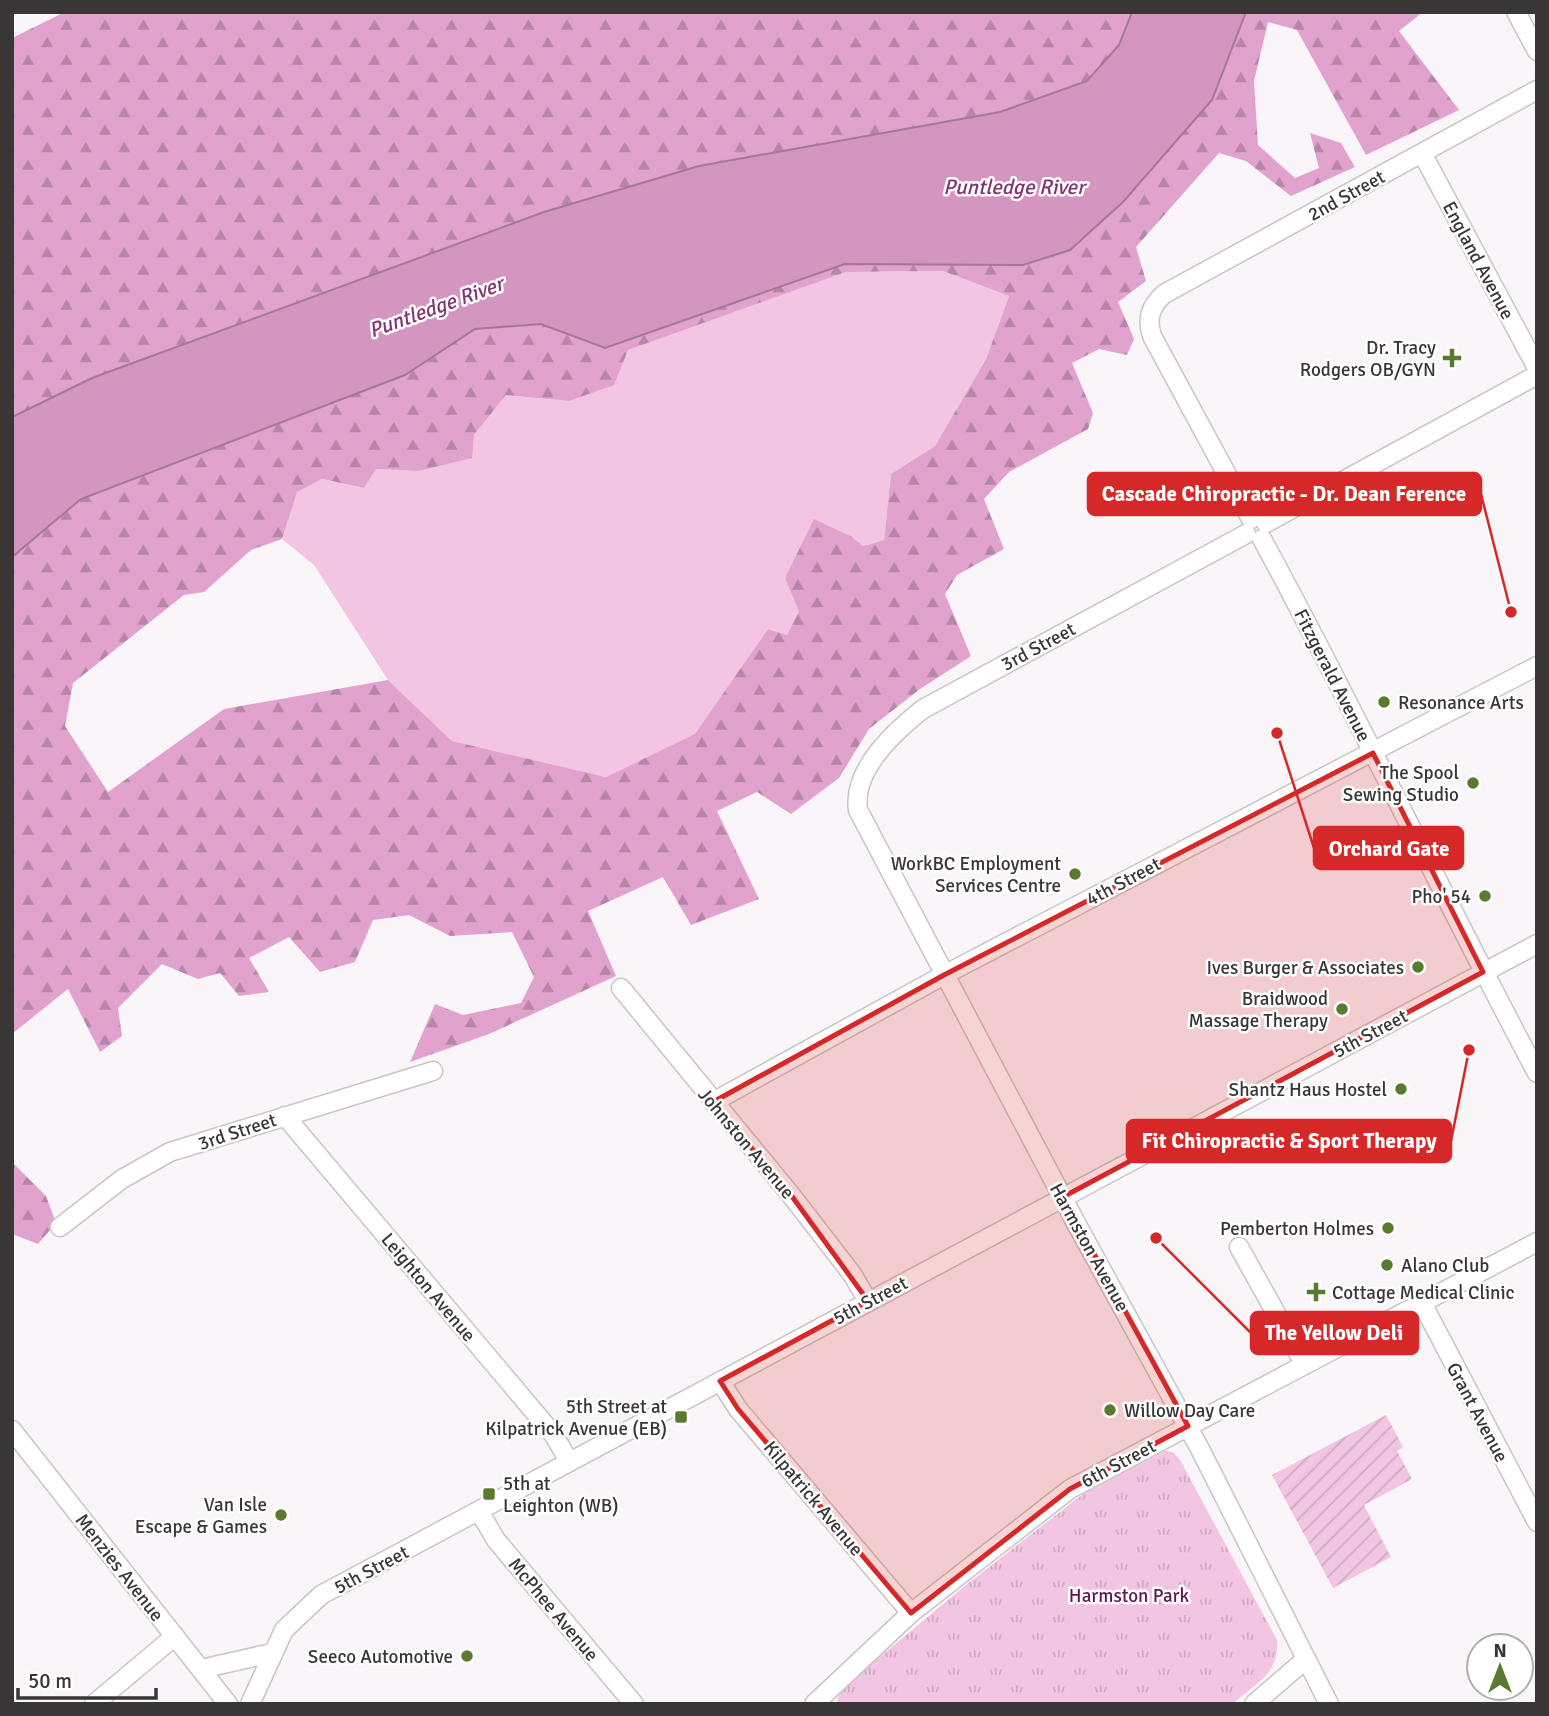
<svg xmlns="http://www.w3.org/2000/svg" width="1549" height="1716" viewBox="0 0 1549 1716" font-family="Signika,sans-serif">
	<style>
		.grass { fill: #f2c5e3 }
		.forest { fill: url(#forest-firs); fill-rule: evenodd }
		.park { fill: url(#park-tufts) }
		.garden { fill: url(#garden-furrows) }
		.water { fill: #d495c0; stroke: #a57897; stroke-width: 2 }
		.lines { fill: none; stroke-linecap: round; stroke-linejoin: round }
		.minor-casing { stroke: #c9c5c7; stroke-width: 21 }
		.minor { stroke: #fff; stroke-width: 18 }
		.marked { fill: #d62828; fill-opacity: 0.2; stroke: #d62828; stroke-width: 5; stroke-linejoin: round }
		.poi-dot { fill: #5a7a30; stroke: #fff; stroke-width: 2.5 }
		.labels { text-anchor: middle; stroke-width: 5; stroke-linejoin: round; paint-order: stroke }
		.street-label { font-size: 19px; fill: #383637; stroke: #fff }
		.poi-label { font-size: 19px; fill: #383637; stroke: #fff; text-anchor: end }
		.park-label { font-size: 19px; fill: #60164f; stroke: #fff }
		.water-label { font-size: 21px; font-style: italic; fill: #81366d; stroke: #fff }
		.leader { fill: none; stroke: #d62828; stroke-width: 2.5 }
		.callout-dot { fill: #d62828; stroke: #fff; stroke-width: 2.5 }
		.callout { fill: #d62828; stroke: #d62828; stroke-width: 2.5 }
		.callout-label { font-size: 21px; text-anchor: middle; font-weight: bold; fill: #fff }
	</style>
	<defs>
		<pattern id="forest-firs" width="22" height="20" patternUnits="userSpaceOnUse" patternTransform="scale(1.75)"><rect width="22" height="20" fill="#e2a2ce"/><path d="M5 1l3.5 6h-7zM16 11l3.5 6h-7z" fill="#b885a8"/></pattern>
		<pattern id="park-tufts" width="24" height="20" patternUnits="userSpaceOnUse" patternTransform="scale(1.75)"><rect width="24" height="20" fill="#f2c5e3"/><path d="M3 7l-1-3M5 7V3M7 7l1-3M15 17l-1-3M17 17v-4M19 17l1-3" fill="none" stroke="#d0aac3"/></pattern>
		<pattern id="garden-furrows" width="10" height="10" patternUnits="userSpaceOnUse" patternTransform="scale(1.75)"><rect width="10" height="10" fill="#f2c5e3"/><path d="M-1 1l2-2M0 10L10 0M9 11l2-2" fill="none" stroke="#d0aac3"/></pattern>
	</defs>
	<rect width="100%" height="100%" fill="#f9f5f8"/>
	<path class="grass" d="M943,271L1009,296L986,359L935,446L891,474L884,540L863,546L852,537L799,611L787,635L768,629L696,734L606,777L452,741L388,680L314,565L282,539L296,492L322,479L363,488L376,469L418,471L474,435L506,395L569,401L627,350L769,299L846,272Z"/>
	<path class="forest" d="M65,12H1132L1119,45L1087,81L1000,112L699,166L544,212L92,378L12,417V38Z
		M1246,12H1423L1399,31L1459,110L1366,155L1297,30L1268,22L1254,81L1258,145L1295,178L1319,168L1310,133L1341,143L1355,167L1291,196L1246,161L1219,153L1136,247L1146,281L1118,302L1134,339L1127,355L1099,349L1072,363L1093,413L1088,429L1009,472L984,499L1004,549L957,575L945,594L971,656L920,689L869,729L839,778L791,814L757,792L717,811L759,899L691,925L663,877L588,911L616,976L489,1034L410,1062L435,1004L463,1015L521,1003L534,977L512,932L450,936L409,915L373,920L355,962L320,972L289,937L249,958L269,992L239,996L220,973L198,979L162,964L118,1008L122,1036L100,1052L68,989L12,1034V557L81,499L405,375L475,329L541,324L605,348L845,264L1023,265L1069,250L1123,202L1212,100ZM943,271L1009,296L986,359L935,446L891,474L884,540L863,546L852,537L814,519L785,578L799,611L787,635L768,629L695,734L606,777L452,741L388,680L224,709L108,792L65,726L73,683L184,595L204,592L251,550L282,539L297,492L322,479L364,488L376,469L418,471L472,458L474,435L506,395L569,401L614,385L628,350L846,272Z
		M12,1162L46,1196L56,1223L38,1244L12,1234Z"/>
	<path class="park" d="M1165,1451L1173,1452L1180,1460L1277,1640C1279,1675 1256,1683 1232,1704H837L839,1694L845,1686L966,1585L1092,1487Z"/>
	<path class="garden" d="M1386,1415L1403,1447L1397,1451L1412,1479L1364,1505L1391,1557L1333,1588L1272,1475Z"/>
	<path class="water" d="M1132,12H1246L1212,100L1123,202L1070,250L1023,265L845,264L605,348L541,324L475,329L405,375L81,499L12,557V417L92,378L544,212L699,166L1000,112L1087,81L1119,45Z"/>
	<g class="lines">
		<defs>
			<path id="minor" d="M1516,12L1537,51
				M1422,153L1537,368
				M1251,519L1152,336C1146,318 1151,306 1164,294L1537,90
				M1266,523L1537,375
				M1246,534L923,709C895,731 852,770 858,810L1076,1223L1200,1449L1329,1704
				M1262,539C1358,715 1442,896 1537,1073
				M621,988L791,1195L852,1274L868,1301
				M713,1102L944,975L1537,666
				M285,1116L553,1434L569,1461
				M60,1227L122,1179L170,1152L433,1071
				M1239,1247L1305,1365
				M1421,1301L1537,1522
				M720,1381L738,1409L911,1613
				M12,1430L228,1704
				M479,1511L496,1540L634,1704
				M201,1669L272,1653
				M94,1704L175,1636
				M250,1704L284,1630L321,1595L1537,944
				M814,1704L911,1613L1070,1489L1537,1242
				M1254,1704L1306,1659"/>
		</defs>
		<use href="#minor" class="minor-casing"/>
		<use href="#minor" class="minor"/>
	</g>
	<path class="marked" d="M1373,753L1483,972L1063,1197L1188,1426L1070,1489L911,1613L738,1409L720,1381L868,1301L791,1195L713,1102L944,975Z"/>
	<g class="poi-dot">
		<path d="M1448.5 347.5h7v7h7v7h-7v7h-7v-7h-7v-7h7z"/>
		<circle cx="1384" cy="702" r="7"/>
		<circle cx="1473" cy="783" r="7"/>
		<circle cx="1075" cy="874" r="7"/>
		<circle cx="1485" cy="896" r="7"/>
		<circle cx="1418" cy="967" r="7"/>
		<circle cx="1342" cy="1009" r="7"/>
		<circle cx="1401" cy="1089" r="7"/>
		<circle cx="1388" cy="1228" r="7"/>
		<circle cx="1387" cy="1265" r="7"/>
		<path d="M1312.5 1281.5h7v7h7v7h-7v7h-7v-7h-7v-7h7z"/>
		<circle cx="1110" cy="1410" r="7"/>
		<rect x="674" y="1410" width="14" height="14" rx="3.5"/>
		<rect x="482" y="1487" width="14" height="14" rx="3.5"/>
		<circle cx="281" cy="1515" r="7"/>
		<circle cx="467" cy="1656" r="7"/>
	</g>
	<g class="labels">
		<g class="street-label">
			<text transform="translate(1346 195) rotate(-29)" y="7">2nd Street</text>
			<text transform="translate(1479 260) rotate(62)" y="7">England Avenue</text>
			<text transform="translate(1038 646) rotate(-28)" y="7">3rd Street</text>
			<text transform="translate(1333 675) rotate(63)" y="7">Fitzgerald Avenue</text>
			<text transform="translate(1123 881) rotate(-28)" y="7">4th Street</text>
			<text transform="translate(1370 1033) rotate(-28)" y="7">5th Street</text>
			<text transform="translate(237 1131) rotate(-18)" y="7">3rd Street</text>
			<text transform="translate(747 1143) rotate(50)" y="7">Johnston Avenue</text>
			<text transform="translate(1090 1247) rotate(61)" y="7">Harmston Avenue</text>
			<text transform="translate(429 1287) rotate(50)" y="7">Leighton Avenue</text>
			<text transform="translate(870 1300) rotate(-28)" y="7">5th Street</text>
			<text transform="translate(1478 1412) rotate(62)" y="7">Grant Avenue</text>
			<text transform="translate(1118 1463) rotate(-28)" y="7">6th Street</text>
			<text transform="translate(814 1498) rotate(50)" y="7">Kilpatrick Avenue</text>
			<text transform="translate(120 1567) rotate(52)" y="7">Menzies Avenue</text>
			<text transform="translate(371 1569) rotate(-28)" y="7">5th Street</text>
			<text transform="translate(554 1609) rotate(50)" y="7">McPhee Avenue</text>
		</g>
		<g class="poi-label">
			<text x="1436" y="354">Dr. Tracy<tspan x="1436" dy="22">Rodgers OB/GYN</tspan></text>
			<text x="1398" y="709" text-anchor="start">Resonance Arts</text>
			<text x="1459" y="779">The Spool<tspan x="1459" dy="22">Sewing Studio</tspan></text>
			<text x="1061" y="870">WorkBC Employment<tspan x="1061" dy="22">Services Centre</tspan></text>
			<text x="1471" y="903">Pho' 54</text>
			<text x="1404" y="974">Ives Burger &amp; Associates</text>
			<text x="1328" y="1005">Braidwood<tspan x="1328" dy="22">Massage Therapy</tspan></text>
			<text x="1387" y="1096">Shantz Haus Hostel</text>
			<text x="1374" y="1235">Pemberton Holmes</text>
			<text x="1401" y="1272" text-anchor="start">Alano Club</text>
			<text x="1332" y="1299" text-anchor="start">Cottage Medical Clinic</text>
			<text x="667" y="1413">5th Street at<tspan x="667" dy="22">Kilpatrick Avenue (EB)</tspan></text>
			<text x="1124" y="1417" text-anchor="start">Willow Day Care</text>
			<text x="503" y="1490" text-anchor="start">5th at<tspan x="503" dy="22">Leighton (WB)</tspan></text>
			<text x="267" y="1511">Van Isle<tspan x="267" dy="22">Escape &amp; Games</tspan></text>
			<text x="453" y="1663">Seeco Automotive</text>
		</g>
		<g class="park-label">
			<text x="1129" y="1602">Harmston Park</text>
		</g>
		<g class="water-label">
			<text x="1014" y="194">Puntledge River</text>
			<text transform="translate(436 307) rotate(-20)" y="7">Puntledge River</text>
		</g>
	</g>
	<path class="leader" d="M1511 612L1481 494M1277 733L1314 848M1469 1050L1451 1141M1156 1238L1251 1333"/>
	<g class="callout-dot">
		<circle cx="1511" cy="612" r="7"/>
		<circle cx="1277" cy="733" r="7"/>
		<circle cx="1469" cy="1050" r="7"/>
		<circle cx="1156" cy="1238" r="7"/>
	</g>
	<g class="callout">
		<rect x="1088" y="473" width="393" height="42" rx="7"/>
		<rect x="1314" y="827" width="149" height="42" rx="7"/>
		<rect x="1127" y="1120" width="324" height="42" rx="7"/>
		<rect x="1251" y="1312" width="167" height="42" rx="7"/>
	</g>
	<g class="callout-label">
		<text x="1284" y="501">Cascade Chiropractic - Dr. Dean Ference</text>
		<text x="1389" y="856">Orchard Gate</text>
		<text x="1289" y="1148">Fit Chiropractic &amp; Sport Therapy</text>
		<text x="1334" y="1340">The Yellow Deli</text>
	</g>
	<rect width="1549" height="1716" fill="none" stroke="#383637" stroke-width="28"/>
	<g transform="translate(1500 1667)"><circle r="33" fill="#ffffff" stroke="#afafaf" stroke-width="2"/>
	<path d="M0-5L12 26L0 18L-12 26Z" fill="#5a7a30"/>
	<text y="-10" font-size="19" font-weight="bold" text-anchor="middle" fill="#383637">N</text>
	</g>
	<path d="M18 1688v10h138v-10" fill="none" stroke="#383637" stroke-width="3.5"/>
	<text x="28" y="1688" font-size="21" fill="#383637" stroke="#ffffff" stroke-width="5" paint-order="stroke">50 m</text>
</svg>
